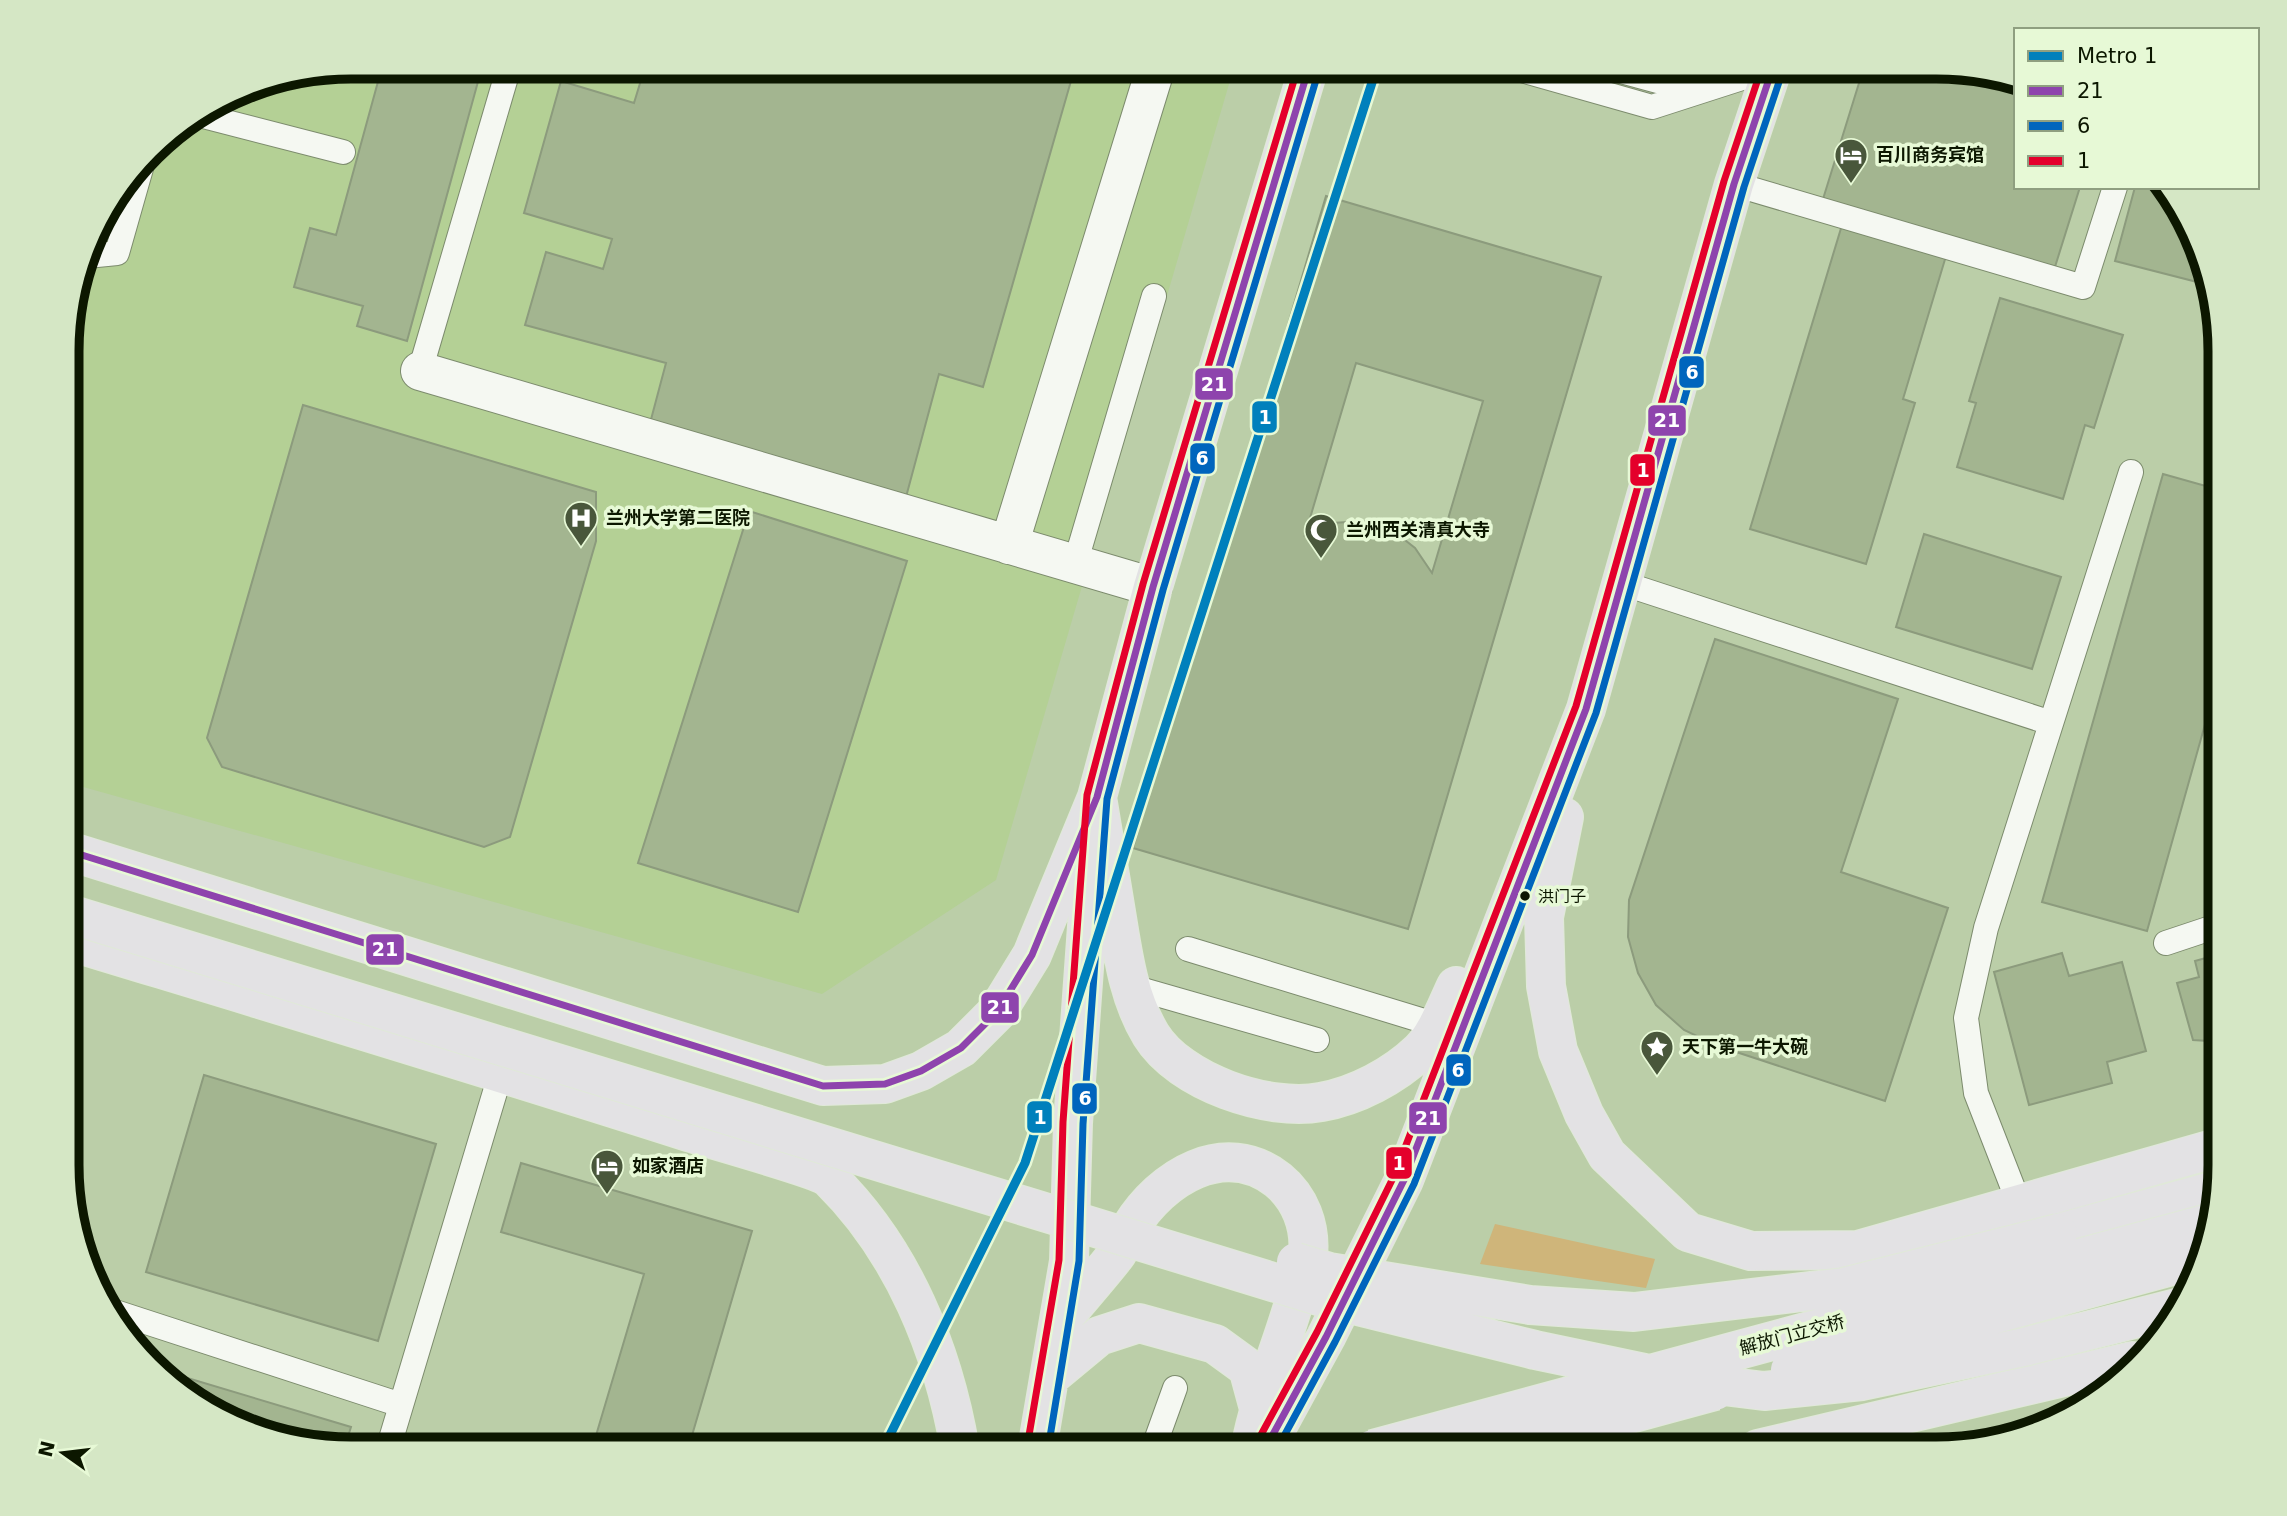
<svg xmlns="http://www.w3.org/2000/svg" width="2287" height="1516" viewBox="0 0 2287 1516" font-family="'DejaVu Sans','Noto Sans SC',sans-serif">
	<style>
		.built { fill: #b4d095 }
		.green { fill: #cfb57a }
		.building { fill: #a3b590; stroke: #8c9b7d; stroke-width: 2; fill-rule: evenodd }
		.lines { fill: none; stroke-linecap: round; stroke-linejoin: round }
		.lane-casing { stroke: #7c8b6d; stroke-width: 26 }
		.street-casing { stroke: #7c8b6d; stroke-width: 40 }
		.primary-casing { stroke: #e0e9d8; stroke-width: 40 }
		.lane { stroke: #f5f8f2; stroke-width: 24 }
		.street { stroke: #f5f8f2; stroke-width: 38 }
		.primary { stroke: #e3e2e4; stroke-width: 38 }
		.primary-bridge-casing { stroke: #e0e9d8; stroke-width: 40; stroke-linecap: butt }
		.primary-bridge { stroke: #e3e2e4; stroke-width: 38 }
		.bus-1-casing { stroke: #e7f9d6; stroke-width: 12 }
		.bus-2-casing { stroke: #e7f9d6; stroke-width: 12 }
		.bus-3-casing { stroke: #e7f9d6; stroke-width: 12 }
		.bus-1 { stroke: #8e44ad; stroke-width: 7 }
		.bus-2 { stroke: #0065bd; stroke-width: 7 }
		.bus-3 { stroke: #e4002b; stroke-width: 7 }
		.metro-1-casing { stroke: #e7f9d6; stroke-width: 14 }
		.metro-1 { stroke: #0080bc; stroke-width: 9 }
		.bus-dot { fill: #0c1700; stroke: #e7f9d6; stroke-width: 2.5 }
		.labels { text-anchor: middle; stroke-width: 7; stroke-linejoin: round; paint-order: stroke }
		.bus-label { font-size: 16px; fill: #0c1700; stroke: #e7f9d6; text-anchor: start }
		.poi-label { font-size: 18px; font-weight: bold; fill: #0c1700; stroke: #e7f9d6; text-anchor: start }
		.street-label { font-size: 18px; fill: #0c1700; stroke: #e7f9d6 }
		.rim { fill: none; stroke: #0c1700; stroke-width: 9 }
		.line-badge { stroke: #e7f9d6; stroke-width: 2.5 }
		.badge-label { font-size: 19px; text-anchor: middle; font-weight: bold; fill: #fff }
	</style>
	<rect width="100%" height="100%" fill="#bbcea8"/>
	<path class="built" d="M350,67H1234L996,880L822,994L69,783V314L96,224L163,137L242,88Z"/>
	<path class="green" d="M1495,1224L1655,1259L1646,1288L1480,1264Z"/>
	<path class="building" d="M382,67H482L407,341L357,326L363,306L294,287L310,228L336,235Z
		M645,67H1075L983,387L939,374L906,497L649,427L666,363L525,325L546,252L603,269L612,239L524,213L561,81L634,103Z
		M1864,67H1937L2016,80V187H2080L2054,270L1823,199Z
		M2135,187L2165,190L2183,209L2205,284L2115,261Z
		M1326,196L1601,277L1408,929L1133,848ZM1356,363L1483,401L1432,573L1415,548L1392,530L1363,521L1332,523L1305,535Z
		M1842,225L1946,256L1903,399L1915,403L1866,564L1750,529Z
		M2000,298L2123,335L2094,428L2085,425L2063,499L1957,467L1976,403L1969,401Z
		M303,405L596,492V541L510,837L484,847L222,767L207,738Z
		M2163,474L2220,490V671L2147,931L2042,902Z
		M749,511L907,561L798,912L638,863Z
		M1924,534L2061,577L2032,669L1896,627Z
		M1715,639L1898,699L1841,872L1948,908L1885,1101L1718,1046L1684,1030L1656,1005L1638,973L1628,937L1629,900Z
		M2062,953L2069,976L2122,962L2146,1051L2107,1062L2112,1083L2029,1105L1994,972Z
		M2220,954V1056L2214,1058L2209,1041L2193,1040L2177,983L2199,977L2195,961Z
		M204,1075L436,1144L378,1341L146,1272Z
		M521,1163L752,1231L688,1449H592L644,1274L501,1232Z
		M164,1371L351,1427L344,1449L260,1435L192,1401Z"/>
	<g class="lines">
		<defs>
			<path id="lane" d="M1511,67L1652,107L1773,68
				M1606,67L1661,82L1713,76
				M199,115L343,152
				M162,139L165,136
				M1734,184L2083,287L2115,187
				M87,256L117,253L142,165
				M420,371L509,67
				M1075,564L1154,296
				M1622,583L2051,723
				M2166,943L2220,925
				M1188,949L1437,1025
				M1129,986L1317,1040
				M2020,1206L1976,1093L1966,1018L1986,928L2131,472
				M106,1309L401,1405
				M388,1449L501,1072
				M1153,1449L1175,1388"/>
			<path id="street" d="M420,371L1153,587
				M1009,545L1156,67"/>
			<path id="primary" d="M1097,797C1103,835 1110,874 1116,912C1123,954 1128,997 1151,1035C1180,1082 1268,1112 1321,1102C1356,1096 1394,1076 1420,1051C1436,1035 1446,1007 1456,986
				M1564,817L1544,917L1546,986L1558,1051L1584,1114L1607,1155L1688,1232L1751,1251L1858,1250L2220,1147
				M69,851L823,1086L885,1084L921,1071L961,1048L997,1012L1032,955L1097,797L1153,587L1309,67
				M69,941C276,1004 482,1066 688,1132C710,1139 819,1169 830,1179C903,1251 943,1350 960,1449
				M2058,1233L2219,1189
				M1061,1321C1079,1299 1098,1278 1116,1255C1122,1247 1125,1236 1131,1227C1161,1178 1224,1138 1278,1180C1300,1198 1311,1226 1308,1256C1306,1269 1300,1284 1296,1296C1281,1348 1260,1396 1250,1449
				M1052,1375L1099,1336L1139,1323L1215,1344L1248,1368L1258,1405
				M1037,1449L1069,1261L1073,1123L1092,856
				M1265,1449L1326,1337L1404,1180L1586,709L1734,184L1773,67
				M1758,1449L2132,1361"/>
		</defs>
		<use href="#lane" class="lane-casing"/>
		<use href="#street" class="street-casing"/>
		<use href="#primary" class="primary-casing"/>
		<use href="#lane" class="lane"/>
		<use href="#street" class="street"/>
		<use href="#primary" class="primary"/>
		<defs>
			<path id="primary-bridge" d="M69,914L1322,1297L1535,1350L1683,1381L1764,1391L1862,1381L2024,1347L2181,1307
				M1296,1262L1329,1272L1530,1305L1634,1312L1844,1287L2058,1233
				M1790,1370L2205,1257
				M1373,1449L2212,1222
				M1501,1449L1715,1391"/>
		</defs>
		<use href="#primary-bridge" class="primary-bridge-casing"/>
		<use href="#primary-bridge" class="primary-bridge"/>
		<defs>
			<path id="bus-1" d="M69,851L823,1086L885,1084L921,1071L961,1048L997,1012L1032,955L1097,797L1153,587L1309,67
				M1265,1449L1326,1337L1404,1180L1586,709L1734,184L1773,67"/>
			<path id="bus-2" d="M1048,1449L1079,1261L1083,1124L1107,799L1163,590L1319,70
				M1277,1449L1335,1342L1414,1184L1596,713L1744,187L1783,70"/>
			<path id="bus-3" d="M1256,1444L1317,1332L1394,1176L1576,706L1724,181L1762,67
				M1027,1447L1059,1260L1063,1122L1087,795L1143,584L1298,67"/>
		</defs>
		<use href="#bus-1" class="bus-1-casing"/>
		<use href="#bus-2" class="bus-2-casing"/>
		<use href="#bus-3" class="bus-3-casing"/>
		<use href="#bus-1" class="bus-1"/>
		<use href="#bus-2" class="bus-2"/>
		<use href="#bus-3" class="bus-3"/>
		<defs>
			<path id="metro-1" d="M883,1449L1025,1163L1377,67"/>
		</defs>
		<use href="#metro-1" class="metro-1-casing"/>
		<use href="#metro-1" class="metro-1"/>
	</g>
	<defs>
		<symbol id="hotel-pin" viewBox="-11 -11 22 30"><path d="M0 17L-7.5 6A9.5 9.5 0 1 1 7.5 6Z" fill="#49573b" stroke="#e7f9d6"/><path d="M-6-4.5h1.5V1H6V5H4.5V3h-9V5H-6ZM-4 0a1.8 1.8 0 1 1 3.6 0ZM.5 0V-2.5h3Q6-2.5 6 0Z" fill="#fff"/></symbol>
		<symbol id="hospital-pin" viewBox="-11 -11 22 30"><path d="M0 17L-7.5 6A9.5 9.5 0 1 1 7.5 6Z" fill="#49573b" stroke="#e7f9d6"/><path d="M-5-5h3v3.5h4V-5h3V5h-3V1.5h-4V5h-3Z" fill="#fff"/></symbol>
		<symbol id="mosque-pin" viewBox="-11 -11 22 30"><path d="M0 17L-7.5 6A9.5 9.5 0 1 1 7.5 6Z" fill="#49573b" stroke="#e7f9d6"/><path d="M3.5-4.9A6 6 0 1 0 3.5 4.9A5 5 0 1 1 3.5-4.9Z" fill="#fff"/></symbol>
		<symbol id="sight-pin" viewBox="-11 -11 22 30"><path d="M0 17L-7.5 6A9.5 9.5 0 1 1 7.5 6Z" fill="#49573b" stroke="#e7f9d6"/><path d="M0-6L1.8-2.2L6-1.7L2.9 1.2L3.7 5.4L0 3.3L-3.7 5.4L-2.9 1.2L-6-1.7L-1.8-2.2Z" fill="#fff"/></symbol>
	</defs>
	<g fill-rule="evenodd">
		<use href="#hotel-pin" x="1832" y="136" width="38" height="52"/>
		<use href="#hospital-pin" x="562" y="499" width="38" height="52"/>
		<use href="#mosque-pin" x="1302" y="511" width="38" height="52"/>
		<use href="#sight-pin" x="1638" y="1028" width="38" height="52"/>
		<use href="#hotel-pin" x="588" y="1147" width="38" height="52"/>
	</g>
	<circle class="bus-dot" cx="1525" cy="896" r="6"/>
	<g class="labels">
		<g class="bus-label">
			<text x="1538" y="902">洪门子</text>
		</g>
		<g class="poi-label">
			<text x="1876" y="161">百川商务宾馆</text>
			<text x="606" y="524">兰州大学第二医院</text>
			<text x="1346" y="536">兰州西关清真大寺</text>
			<text x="1682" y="1053">天下第一牛大碗</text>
			<text x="632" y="1172">如家酒店</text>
		</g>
		<g class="street-label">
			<text transform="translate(1792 1335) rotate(-15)" y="6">解放门立交桥</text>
		</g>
	</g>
	<path d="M0 0H2287V1516H0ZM351 79H1936A272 272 0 0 1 2208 351V1165A272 272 0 0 1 1936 1437H351A272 272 0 0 1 79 1165V351A272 272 0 0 1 351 79Z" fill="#d5e7c5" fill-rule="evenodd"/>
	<path class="rim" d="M351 79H1936A272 272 0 0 1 2208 351V1165A272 272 0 0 1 1936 1437H351A272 272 0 0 1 79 1165V351A272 272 0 0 1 351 79Z"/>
	<g class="line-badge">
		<rect x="1678" y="355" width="27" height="34" rx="7" fill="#0065bd"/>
		<rect x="1194" y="367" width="40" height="34" rx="7" fill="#8e44ad"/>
		<rect x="1251" y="400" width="27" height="34" rx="7" fill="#0080bc"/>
		<rect x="1647" y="404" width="40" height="33" rx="7" fill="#8e44ad"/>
		<rect x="1189" y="442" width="27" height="33" rx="7" fill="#0065bd"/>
		<rect x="1629" y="453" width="27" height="34" rx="7" fill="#e4002b"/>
		<rect x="365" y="933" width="40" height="33" rx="7" fill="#8e44ad"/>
		<rect x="980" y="991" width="40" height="33" rx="7" fill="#8e44ad"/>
		<rect x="1445" y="1053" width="27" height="34" rx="7" fill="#0065bd"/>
		<rect x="1071" y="1082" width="27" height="33" rx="7" fill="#0065bd"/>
		<rect x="1026" y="1100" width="27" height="34" rx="7" fill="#0080bc"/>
		<rect x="1408" y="1101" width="40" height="34" rx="7" fill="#8e44ad"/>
		<rect x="1385" y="1146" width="28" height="34" rx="7" fill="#e4002b"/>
	</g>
	<g class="badge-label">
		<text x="1692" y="379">6</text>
		<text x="1214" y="391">21</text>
		<text x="1265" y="424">1</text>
		<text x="1667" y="427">21</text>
		<text x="1202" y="465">6</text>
		<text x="1643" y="477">1</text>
		<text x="385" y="956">21</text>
		<text x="1000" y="1014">21</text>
		<text x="1458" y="1077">6</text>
		<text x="1085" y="1105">6</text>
		<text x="1040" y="1124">1</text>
		<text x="1428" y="1125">21</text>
		<text x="1399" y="1170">1</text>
	</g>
	<rect x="2014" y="28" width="245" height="161" fill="#e7f9d6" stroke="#8f9f80" stroke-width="2"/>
	<rect x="2028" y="51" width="35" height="10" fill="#0080bc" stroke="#8f9f80" stroke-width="2"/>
	<text x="2077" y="63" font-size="21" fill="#0c1700">Metro 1</text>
	<rect x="2028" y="86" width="35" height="10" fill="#8e44ad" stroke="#8f9f80" stroke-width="2"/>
	<text x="2077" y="98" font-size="21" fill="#0c1700">21</text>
	<rect x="2028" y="121" width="35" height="10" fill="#0065bd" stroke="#8f9f80" stroke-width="2"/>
	<text x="2077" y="133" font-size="21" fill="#0c1700">6</text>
	<rect x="2028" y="156" width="35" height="10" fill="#e4002b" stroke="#8f9f80" stroke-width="2"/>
	<text x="2077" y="168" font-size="21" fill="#0c1700">1</text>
	<g transform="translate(63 1453) rotate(284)" stroke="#e7f9d6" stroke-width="5" paint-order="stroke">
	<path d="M0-5L12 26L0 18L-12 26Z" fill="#0c1700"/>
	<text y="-10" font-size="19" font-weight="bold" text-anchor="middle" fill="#0c1700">N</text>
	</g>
</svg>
